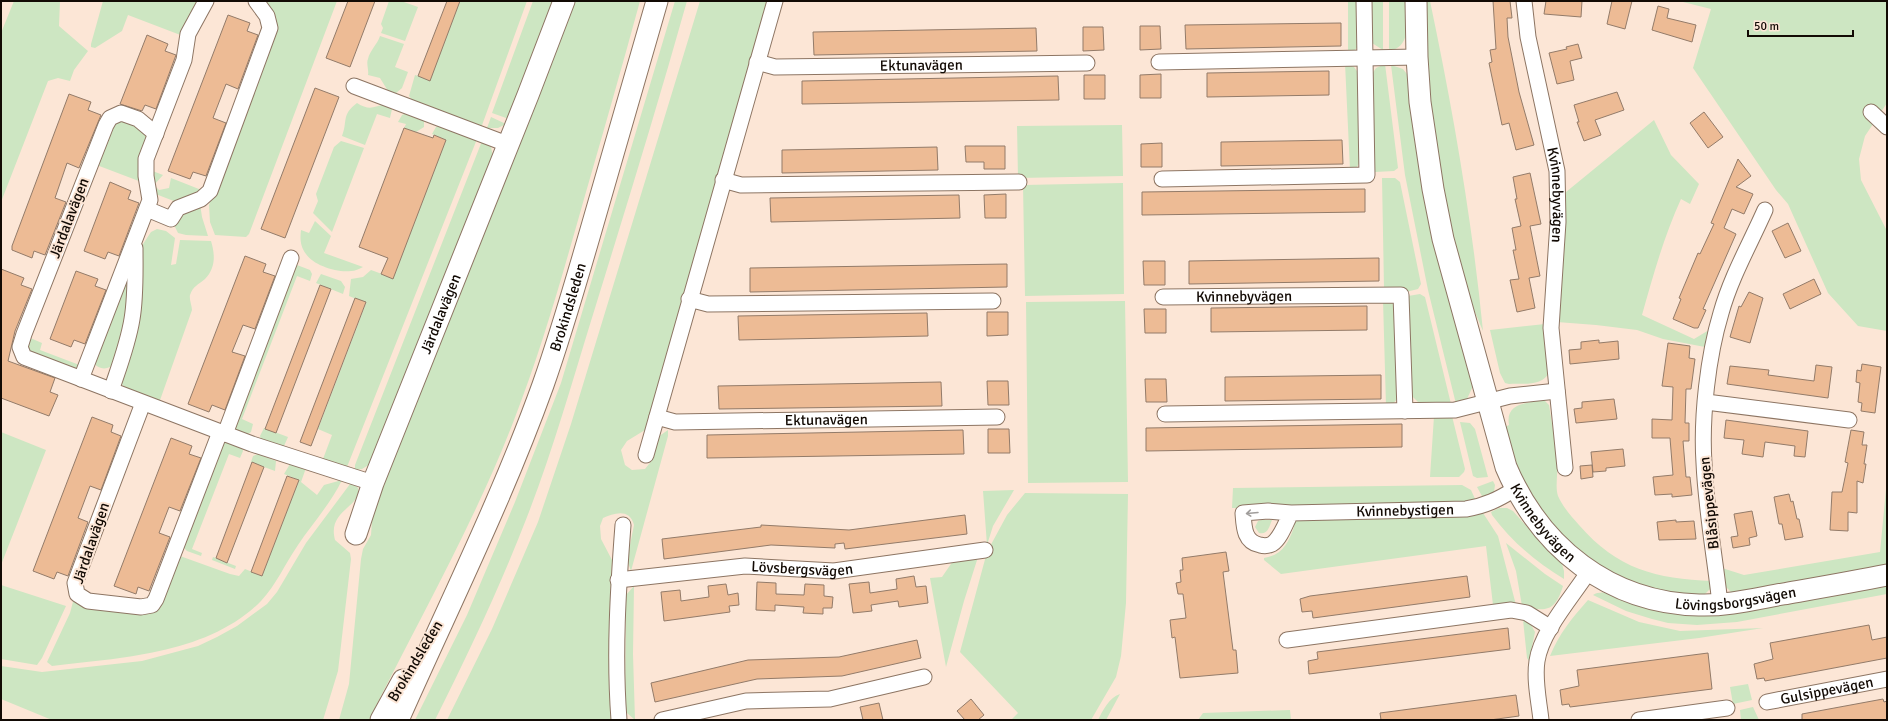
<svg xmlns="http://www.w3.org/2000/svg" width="1888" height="721" viewBox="0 0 1888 721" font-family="Signika,sans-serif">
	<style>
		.green { fill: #cde6c2 }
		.building { fill: #edbb95; stroke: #937b69 }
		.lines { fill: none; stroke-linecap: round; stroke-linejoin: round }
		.street-casing { stroke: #8d7563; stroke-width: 17 }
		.secondary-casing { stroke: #8d7563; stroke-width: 23 }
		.street { stroke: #fff; stroke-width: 15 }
		.secondary { stroke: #fff; stroke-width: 21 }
		.oneway { stroke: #a09d9b }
		.labels { text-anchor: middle; stroke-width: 4; stroke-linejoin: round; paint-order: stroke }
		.street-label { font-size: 15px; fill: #120a04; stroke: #fce6d6 }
	</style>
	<rect width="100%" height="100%" fill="#fce6d6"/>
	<path class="green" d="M14,1H60L59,26L88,51L74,70L70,81L58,78L48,81L1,202V33Z
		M103,1H201L183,36L128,15L122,31L95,48L91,47V44Z
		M261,1H337L249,234L246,237L215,235L210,222L209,205L272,32Z
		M389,1H401L418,7L405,41L381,33L383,28L381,24Z
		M460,1H527L481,128L414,102L409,96L415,75L429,80Z
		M533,1H556L509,119L492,113Z
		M573,1H640C622,67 603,133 584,199C563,273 542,348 514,420C474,524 418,621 369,720H339L349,684L361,559L363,549L371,535L373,506Z
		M675,1H687C657,108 624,214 591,321C571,386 552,453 527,517C500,587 468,654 435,720H415L467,615L515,502L561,383Z
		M700,1H767L645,430L627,441L621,450L625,465L632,470L645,469L653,459L658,437L668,430V436L631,571L627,560L634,525C630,508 614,513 603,518L600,526L601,539L612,560L609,623L611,720H447L492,629L538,522L571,424Z
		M1348,1H1359L1358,47L1352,52L1348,53Z
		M1370,1H1383V50L1372,43Z
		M1389,1H1407C1407,17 1412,49 1389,50Z
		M1425,1H1430C1453,110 1472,220 1483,331L1468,296L1444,198L1427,78Z
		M1679,1H1887V103L1865,136L1859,159L1861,180L1887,231V331L1858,326L1828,293L1788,204L1776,190L1693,68L1711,9Z
		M380,36L404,44L395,67L408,72L402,88L395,94L388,91L380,78L368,75C369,70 366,63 368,59C370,50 377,45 380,36Z
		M1345,63L1354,67L1359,74L1361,161L1356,168L1350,170Z
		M1385,64L1398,168L1394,171L1375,172L1373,165L1372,74L1376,68Z
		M1391,65L1403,69L1410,78L1473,386L1467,399L1456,404L1428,290L1405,175Z
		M357,103C368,110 373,108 384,104L392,109L390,118L377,114L365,145L342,136C348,121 341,115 357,103Z
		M407,113L424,120V127L416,132L404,128L406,124L398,122L402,115Z
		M491,117L506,124L498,128H487Z
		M127,119L148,134L144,183L94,164L110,123Z
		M1654,120L1671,155L1699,184L1690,204L1681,199C1664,236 1653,276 1642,315L1694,339L1709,330L1705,347L1663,339L1637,330L1596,325L1557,322L1565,236L1566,192Z
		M440,125L477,139L347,467L323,459L332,435L318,429L366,303L349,296L351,279L363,277L371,270L393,278L445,140L432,134L436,127Z
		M1122,125L1123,176L1018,178L1017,126Z
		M341,141L364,148L332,232L313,213L318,201L316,194L334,147Z
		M482,141L491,147L493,157L468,216L465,228L372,463L362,469L355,470V465Z
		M150,170L163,175L154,185L159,190L169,188L171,178L204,191L179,203L153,193Z
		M1382,178H1395L1400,182L1421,284L1418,289L1406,292L1384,288Z
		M1123,183L1124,294L1025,296L1023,185Z
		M200,204L202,217L208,236L186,235L178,233L174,225L179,214Z
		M315,221L331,236L324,253L363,267C359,269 355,271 351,271C337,273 313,265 306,254C300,246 300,238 301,230L309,233Z
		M157,229L166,231L175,238L171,265L176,264L180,240L211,241C215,254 216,268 205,279C198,285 193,286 190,295C189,299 192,306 192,310L159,403L127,390L121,383L140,284L143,244L151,232Z
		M130,257L127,316L112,366C105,370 99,369 93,363Z
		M297,265L310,270L312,274L310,281L297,276L242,419L253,424L251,432L245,436L232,429L293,266Z
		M321,274L341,281L345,287L343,294L316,283Z
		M1420,294L1425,297L1451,404L1419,403L1412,396L1408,296Z
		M1383,300L1389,301L1395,306L1397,399L1392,405L1386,406Z
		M1125,301L1128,482L1028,483L1026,302Z
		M1545,324L1549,372C1543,387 1523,383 1509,384L1505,383L1500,373L1490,330Z
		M28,337L42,343L40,350L82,366L79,371L28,354Z
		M1544,400L1549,405C1552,425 1556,445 1557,465C1558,475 1555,487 1558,496C1563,507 1571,516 1579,525C1617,569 1656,579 1712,581L1711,588L1704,595L1677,593L1648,587L1618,577L1603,568L1570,545L1539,509L1516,466L1505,427L1509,425C1505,403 1527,403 1544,400Z
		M1434,416H1452L1465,469L1464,472L1459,477H1430Z
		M1460,422L1470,423L1475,429L1488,477L1477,478L1473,476Z
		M264,428L288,437L284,446L280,447L261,440L260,436Z
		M1,432L46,450L1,565Z
		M224,441L242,447L243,451L240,458L229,454L192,549L202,553L201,556L187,551L182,546Z
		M258,454L276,461L275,471L251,462L253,456Z
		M290,464H295L306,468L301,482L317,495L324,485L342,480C331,503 312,524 298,545C285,564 276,585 261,601C209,654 121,658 52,666L47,662L70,613L74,598L145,609L180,556L230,574L239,576L245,569L262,576L299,480L284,474Z
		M1887,479V566L1738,593L1731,592L1724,585L1722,568L1744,575L1880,552Z
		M1493,481L1495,485L1494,492L1483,498L1477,487Z
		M350,484L355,485L358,488C361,508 327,510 335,540L350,553L351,559L338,671L323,720H52L1,699V666L42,672L142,661L198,646L217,637L237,626L267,604L277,592L306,543Z
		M1462,485L1471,490L1476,501L1463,503L1232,508L1233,488Z
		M1014,490L993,526L987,545L983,491Z
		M1025,493L1128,494L1126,603L1121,656L1116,677L1091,720H1011L1018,713L960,652L987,552L1007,515Z
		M1499,508H1507L1513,511L1541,543L1561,560L1564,571V579C1536,562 1511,541 1492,515L1491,512Z
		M1483,513L1498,536L1516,605H1493L1486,546L1281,574L1264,560V558C1282,555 1288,544 1294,527L1290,525L1297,520Z
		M1261,520H1272C1269,527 1268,535 1259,533L1255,527L1258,521Z
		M1506,543L1545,574L1563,586C1555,612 1546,612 1522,606L1516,571Z
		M213,557L236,566L235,569L212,560Z
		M978,557L964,601L946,667L930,578L942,577L953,561Z
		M1,585L66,606L42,658L37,665L1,659Z
		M1887,585V594L1737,622L1697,625L1668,623L1652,619L1626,611L1593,595C1604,588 1621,598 1633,602Z
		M634,586L633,654L635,720L627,713L625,705L626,595Z
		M1588,600L1639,622L1680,631L1763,628L1699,638L1550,656C1559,634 1572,618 1588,600Z
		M1523,620L1530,623L1535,632L1529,661L1527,658Z
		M1748,684L1752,700L1733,704L1730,687Z
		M1120,694L1106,720H1098C1103,710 1109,698 1120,694Z
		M1753,707L1759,720H1741L1740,710Z
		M1290,710L1291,720H1198L1203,713Z"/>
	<path class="building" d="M348,1H375L350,67L326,58Z
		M447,1H460L430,81L418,76Z
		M1493,1H1510L1512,18H1507L1508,37L1519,92L1534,145L1516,150L1509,123L1502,125L1489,63L1492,62L1490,50L1496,49Z
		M1546,1H1582L1581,17L1544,14Z
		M1612,1H1632L1625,29L1607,24Z
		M1658,6L1669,9L1667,18L1696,25L1692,42L1652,30Z
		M228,15L250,23L247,31L258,35L238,89L226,84L216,110L213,118L226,123L206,176L193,172L190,179L168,171Z
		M1341,23V46L1186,49L1185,25Z
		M1140,26H1160L1161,49L1140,50Z
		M1083,27H1103L1104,50L1083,51Z
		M1036,28L1037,51L814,55L813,32Z
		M147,35L168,44L165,51L176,55L156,109L145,105L142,111L120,104Z
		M1578,44L1582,58L1570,61L1574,80L1557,84L1549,53L1567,49L1566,47Z
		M1329,71V95L1207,97V73Z
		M1161,74V98H1140V75Z
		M1084,75H1105V99H1084Z
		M1058,76L1059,100L802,104V81Z
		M315,88L339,97L285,238L261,229Z
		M1617,92L1624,110L1595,120L1601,135L1584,141L1577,122H1579L1574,105Z
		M69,94L91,102L88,110L101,115L79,168L67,163L55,198L66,202L45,255L34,251L32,258L12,250V246Z
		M1704,112L1723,137L1708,148L1690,123Z
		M404,128L433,138L434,135L446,140L393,279L381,274L388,258L359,247Z
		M1342,140L1343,164L1221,166V142Z
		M1162,143V167H1141V144Z
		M965,146H1005V169H984V162H966Z
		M937,147L938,170L782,173V150Z
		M1738,159L1751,176L1736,187L1753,194L1744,214L1732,209L1724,228L1736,234L1703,309L1706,310L1698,328H1694L1673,319L1681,299L1679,298L1698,253L1700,254L1714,224L1711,223Z
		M1530,173L1541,224L1530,226L1540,276L1529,278L1535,308L1517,312L1510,280L1519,279L1513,250H1516L1512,228L1521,226L1515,199H1517L1513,177Z
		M110,182L131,191L128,199L139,203L119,256L108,252L105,259L84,251Z
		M1365,189V212L1142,215V192Z
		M1006,194V218H985L984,195Z
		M959,195L960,218L771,222L770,198Z
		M1788,223L1801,251L1785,258L1772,231Z
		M245,256L266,264L263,272L275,276L255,329L243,325L232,352L245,356L225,410L212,405L209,412L188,404Z
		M1379,258V281L1189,284V261Z
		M1143,261H1165V285H1144Z
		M1007,264V287L750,292V268Z
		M1,269L24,278L21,285L32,289L15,331L8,361L55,378L50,392L58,395L49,416L1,398Z
		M76,271L98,279L95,286L106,290L85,344L74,340L71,347L50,339Z
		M1814,279L1821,294L1790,309L1783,294Z
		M320,285L331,289L276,433L265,429Z
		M1749,292L1763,298L1750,343L1730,337L1739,306L1741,307Z
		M355,298L366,302L311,446L300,442Z
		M1367,306V330L1211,332V308Z
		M1144,309H1166V333H1145Z
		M987,312H1008V335L987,336Z
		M927,313L928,336L739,340L738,316Z
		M1599,340V343L1618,341L1619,359L1570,364L1569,350L1581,349V342Z
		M1668,343L1690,346L1689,358L1695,359L1691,389H1686L1685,423H1689V441H1683L1686,477H1690L1692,495L1672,497V494L1655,495L1653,477L1673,475L1670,438H1652V419L1672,420L1673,387L1662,386Z
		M1862,364L1881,367L1875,413L1861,411L1862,403L1858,402L1860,383L1856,382L1857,370L1861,371Z
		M1816,365L1832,367L1828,398L1727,384L1730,366L1769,370L1768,375L1814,381Z
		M1381,375V399L1225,401V377Z
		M1145,379H1166L1167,402H1146Z
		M987,381H1008L1009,405H988Z
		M941,382L942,406L719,409L718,386Z
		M1614,399L1617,419L1576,423L1574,409L1582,408V402Z
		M92,417L113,425L111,432L121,436L101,490L90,486L78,518L88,522L68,576L57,572L54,579L33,571Z
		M1726,420L1808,431L1805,457L1794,456L1795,446L1765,442L1763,457L1742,454L1744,440L1724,438Z
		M1402,424V447L1146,451V428Z
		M988,429H1009L1010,453H988Z
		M963,430L964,454L707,458V435Z
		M1851,430L1864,432L1862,445H1867L1864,464H1866L1863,483L1857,481V513L1848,512V531L1830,530L1832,492H1842L1848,463L1845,462Z
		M171,438L192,446L189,454L201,458L180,511L169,507L159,533L170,537L149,591L138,587L136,594L114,586Z
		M1623,449L1625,466L1606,468V471L1593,472L1591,452Z
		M252,462L264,467L227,563L216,558Z
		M1592,465L1593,477L1581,479L1580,466Z
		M287,476L299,480L262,576L251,572Z
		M1789,494L1791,502L1793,501L1797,519H1799L1803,537L1785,540L1782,524H1779L1774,497Z
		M1752,511L1757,536L1749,538L1750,545L1733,548L1731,537L1738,536L1734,514Z
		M965,515L967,534L845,549L844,543L835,544V548L771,545L664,559L662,539L761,527V525L849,530Z
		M1676,520V522L1694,521L1696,539L1659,540L1657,522Z
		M1226,552L1229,571L1223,572L1233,650H1236L1238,673L1180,678L1175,637L1172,638L1170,620L1186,618L1183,594H1178L1176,583L1181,582L1180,570H1183L1182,558Z
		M914,576L916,587L926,586L928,603L899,607L898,601L871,605L872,611L853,613L849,584L869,582L870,593L897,589L896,579Z
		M1467,576L1470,597L1313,618L1312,611L1302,612L1300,599L1310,596Z
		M757,582L776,583V594L804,595L805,584L824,585V596L833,597L832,608H823V614L803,613L804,607L775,605V611L756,610Z
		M726,584L728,595L738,593L739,605L729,606L730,612L664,621L661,592L680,590L681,601L709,597L708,586Z
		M1869,625L1872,640L1887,637V658L1765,681L1764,678L1757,679L1754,664L1773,659L1770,643Z
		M1508,628L1510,649L1309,674L1308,661L1318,659L1317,652Z
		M917,640L921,658L842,676L757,679L655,702L651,683L748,660L839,657Z
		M1708,653L1712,689L1570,707L1569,704L1562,705L1560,690L1579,686L1577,670Z
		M1516,695L1519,716L1490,720H1381L1380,713Z
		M971,699L984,715L978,720H965L957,711Z
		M1883,699L1884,702L1887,701V720H1802V714Z
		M879,703L883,720H863L860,707Z"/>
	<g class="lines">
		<defs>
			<g id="street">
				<path id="s1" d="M1524,1L1528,37L1557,171L1558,222L1551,328L1565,468"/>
				<path id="s2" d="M757,62L775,67L1087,63"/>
				<path d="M1159,62L1417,57"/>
				<path d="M354,86L507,144"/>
				<path d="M1871,112L1887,127"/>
				<path d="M156,134L138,119L121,113L110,118L106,125L24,334L20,347L24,357L252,444L373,483"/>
				<path d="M1162,179L1367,175L1364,1"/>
				<path d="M723,180L741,185L1019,182"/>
				<path d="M147,209L171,219L178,208L201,199L210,191L270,28L267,16L256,1"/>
				<path id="s3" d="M1163,297L1401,295L1405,411"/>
				<path d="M689,299L708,304L993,301"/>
				<path d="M81,379L150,200L146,176V159L184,60L188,34L206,1"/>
				<path d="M111,391C119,367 128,344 132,319C136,296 135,271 135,248"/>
				<path d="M1706,402L1849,420"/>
				<path d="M143,403L75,583L77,594L88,601L141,607L152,605L156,599L220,432"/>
				<path d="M1165,414L1455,410L1510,396L1557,391"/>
				<path id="s4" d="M657,417L675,422L997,417"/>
				<path d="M225,434L291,258"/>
				<path d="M646,455L775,1"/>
				<path id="s5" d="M1291,513C1286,522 1281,538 1272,544C1268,546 1264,546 1260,545C1244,542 1244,527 1243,513L1268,511L1291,513L1466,509C1485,506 1499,499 1515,489"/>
				<path id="s6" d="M618,580L745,566L834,571L985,550"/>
				<path d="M1720,604C1715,557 1706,510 1704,463C1701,417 1708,356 1721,313C1731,277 1750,244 1765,210"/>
				<path d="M1287,640L1511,610L1527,613L1551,628"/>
				<path id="s7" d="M1767,702L1887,679"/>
				<path d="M619,720C614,655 618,590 623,525"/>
				<path d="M662,720L746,701L830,699L924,677"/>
				<path d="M1541,720C1539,701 1534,680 1537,661C1541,632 1573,596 1589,571"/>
				<path d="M1639,720L1727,708"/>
			</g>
			<g id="secondary">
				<path id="s8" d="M1416,1L1417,57L1420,102L1433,189L1443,239L1506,467C1540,547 1609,603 1699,605C1727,606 1755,599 1783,594C1817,588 1852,582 1887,575"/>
				<path id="s9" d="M356,534L373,483L528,95L564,1"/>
				<path d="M381,720L403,680"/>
				<path id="s10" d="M398,720C447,609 502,499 543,385C561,334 576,282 591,230C613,154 635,77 657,1"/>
			</g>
		</defs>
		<use href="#street" class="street-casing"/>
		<use href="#secondary" class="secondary-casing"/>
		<use href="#street" class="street"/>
		<use href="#secondary" class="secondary"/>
	</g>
	<defs><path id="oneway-shaft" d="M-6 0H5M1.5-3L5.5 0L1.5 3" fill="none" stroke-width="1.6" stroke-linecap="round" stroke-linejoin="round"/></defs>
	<use class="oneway" href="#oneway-shaft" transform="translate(1252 513) rotate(175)"/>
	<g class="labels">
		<g class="street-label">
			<text dy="5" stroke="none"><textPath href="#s2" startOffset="165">Ektunavägen</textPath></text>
			<text dy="5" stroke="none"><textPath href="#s1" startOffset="197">Kvinnebyvägen</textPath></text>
			<text transform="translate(69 218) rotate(-69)" y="5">Järdalavägen</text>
			<text dy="5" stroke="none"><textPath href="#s3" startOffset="81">Kvinnebyvägen</textPath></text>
			<text dy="5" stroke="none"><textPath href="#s10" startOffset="447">Brokindsleden</textPath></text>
			<text dy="5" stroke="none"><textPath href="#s9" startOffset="236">Järdalavägen</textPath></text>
			<text dy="5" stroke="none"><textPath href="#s4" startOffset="170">Ektunavägen</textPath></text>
			<text transform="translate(1709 503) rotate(-96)" y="5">Blåsippevägen</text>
			<text dy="5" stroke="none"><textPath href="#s5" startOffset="251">Kvinnebystigen</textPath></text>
			<text dy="5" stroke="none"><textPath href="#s8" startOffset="544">Kvinnebyvägen</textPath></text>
			<text transform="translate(91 543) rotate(-71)" y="5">Järdalavägen</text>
			<text dy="5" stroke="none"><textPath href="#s6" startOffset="185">Lövsbergsvägen</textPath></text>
			<text dy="5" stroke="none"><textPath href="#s8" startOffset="765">Lövingsborgsvägen</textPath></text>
			<text transform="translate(415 661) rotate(-59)" y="5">Brokindsleden</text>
			<text dy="5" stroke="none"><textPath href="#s7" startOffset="61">Gulsippevägen</textPath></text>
		</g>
	</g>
	<rect width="1888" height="721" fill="none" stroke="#120a04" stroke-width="4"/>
	<path d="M1748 30v6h105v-6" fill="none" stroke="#120a04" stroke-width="2"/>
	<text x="1754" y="30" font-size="12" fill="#120a04" stroke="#fce6d6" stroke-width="3" paint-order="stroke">50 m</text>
</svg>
